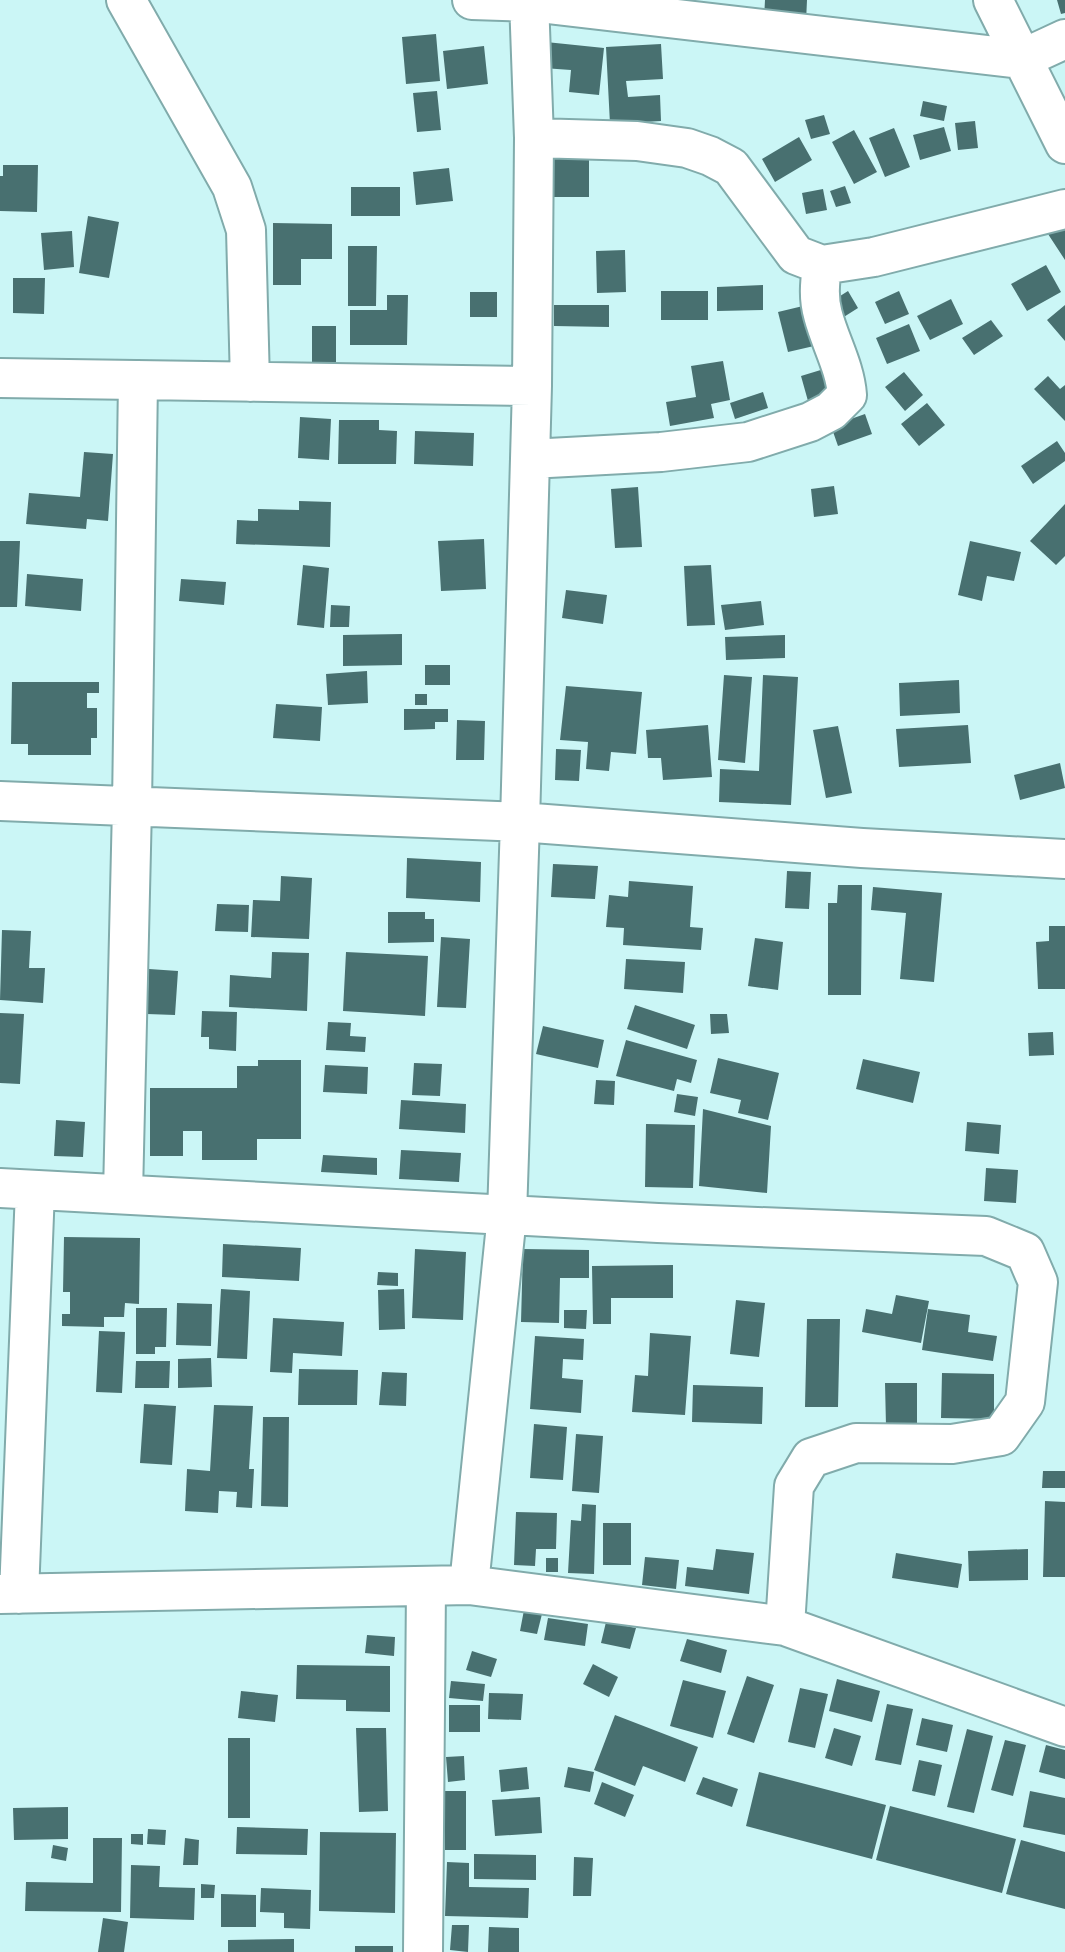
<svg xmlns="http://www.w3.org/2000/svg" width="1065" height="1952" viewBox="0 0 1065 1952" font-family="'PT Serif',serif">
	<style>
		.building { fill: #487070 }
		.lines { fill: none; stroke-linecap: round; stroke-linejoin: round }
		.minor-casing { stroke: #81abab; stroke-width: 42 }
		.minor { stroke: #fff; stroke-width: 38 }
	</style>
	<rect width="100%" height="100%" fill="#cbf6f6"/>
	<path class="building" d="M765,0H807L806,22L764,19Z
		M1057,0H1065V13L1061,14Z
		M436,34L440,81L406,84L402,37Z
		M546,42L604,48L599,95L569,92L571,70L543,68Z
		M661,44L663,79L626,81L628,97L660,95L661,121L610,124L606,47Z
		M484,46L488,84L447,89L443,51Z
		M437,91L441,130L417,132L413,93Z
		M923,101L947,106L944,121L920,116Z
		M824,115L830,134L811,139L805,120Z
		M975,121L978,148L958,150L955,123Z
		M944,127L951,151L920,160L913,135Z
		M894,128L910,167L885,177L869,138Z
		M854,130L877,172L854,184L832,142Z
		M799,137L812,160L775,182L762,159Z
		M548,158H589V197H548Z
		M3,165H38L37,212L0,211V176H3Z
		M449,168L453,201L416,205L413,172Z
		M845,186L851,203L836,207L830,191Z
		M351,187H400V216H351Z
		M823,189L827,210L806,214L802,193Z
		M88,216L119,222L109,278L79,273Z
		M273,223L332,224V259H301V285H273Z
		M1065,223V260L1048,234Z
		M72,231L74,267L44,270L41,233Z
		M348,246H377L376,306H348Z
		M625,250L626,292L597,293L596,251Z
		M1046,265L1061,292L1027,311L1011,284Z
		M13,278H45L44,314L13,313Z
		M763,285V310L717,311V287Z
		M661,291H708V320H661Z
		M848,291L858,308L839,320L829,303Z
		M899,291L909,314L885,324L875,302Z
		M470,292H497V317H470Z
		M387,295H408L407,345H350V310H387Z
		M951,299L963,324L930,340L917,316Z
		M554,305H609V327L554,326Z
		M1065,305V341L1047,320Z
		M803,306L814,346L788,352L778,312Z
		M991,320L1003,336L974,355L962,338Z
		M909,324L920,351L887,364L876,338Z
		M312,326H336V377H312Z
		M723,361L730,400L711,404L714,418L670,426L666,402L696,397L691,366Z
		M824,369L832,394L808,401L801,376Z
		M904,372L923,395L905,411L885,387Z
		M1048,376L1060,389L1065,385V421L1034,389Z
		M763,392L768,408L735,419L730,403Z
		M927,403L945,425L919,446L901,424Z
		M865,414L872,434L838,446L831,426Z
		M300,417L331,419L329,460L298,458Z
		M339,420H379V430L397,431L396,464H338Z
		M415,431L474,433L473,466L414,464Z
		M1057,441L1065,453V461L1033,484L1021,466Z
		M84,452L113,454L108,521L87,519L86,529L26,524L29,493L80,497Z
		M834,486L838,514L814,517L811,489Z
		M638,487L642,547L615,548L611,489Z
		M299,501L331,502L330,547L236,544L237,520L258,521V509L299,510Z
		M1065,504V556L1056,565L1030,541Z
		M484,539L486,589L441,591L438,541Z
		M0,541H20L17,607H0Z
		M970,541L1021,552L1014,581L987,576L982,601L958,595Z
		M303,565L329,568L324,628L297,625Z
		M711,565L715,625L687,626L684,566Z
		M27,574L83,579L81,611L25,606Z
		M181,579L226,582L224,605L179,601Z
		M566,590L607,595L603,624L562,618Z
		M761,601L764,625L725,630L721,605Z
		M331,605L350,606L349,627H330Z
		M402,634V665L343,666V635Z
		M785,635V658L726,660L725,637Z
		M425,665H450V685H425Z
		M367,671L368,703L328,705L326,674Z
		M724,675L752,677L745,763L718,760Z
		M763,675L798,677L791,805L719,802L720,769L759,771Z
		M959,680L960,713L900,716L899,683Z
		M12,682H99V693H87V708H97V738H91V755H28V744H11Z
		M566,686L642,692L636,754L611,752L609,771L586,769L588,742L560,740Z
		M415,694H427V705H415Z
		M276,704L322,707L320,741L273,738Z
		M404,709H448V722H435V729L404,730Z
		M457,720L485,721L484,760H456Z
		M708,725L712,777L663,780L661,758H648L646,730Z
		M968,725L971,763L899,767L896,729Z
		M838,726L852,793L826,798L813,730Z
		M556,749L581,750L579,781L555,780Z
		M1060,763L1065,788L1020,800L1014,775Z
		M407,858L481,862L480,902L406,898Z
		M553,864L598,866L595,899L551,897Z
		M787,871L811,872L809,909L785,908Z
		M281,876L312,878L309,939L251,937L253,900L280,901Z
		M629,881L693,886L690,927L703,928L701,950L623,945L624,928L606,927L609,895L628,897Z
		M838,885H862L861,995H828V903H837Z
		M873,887L942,893L934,982L900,979L906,913L871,910Z
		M217,904L249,905L248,932L215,931Z
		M388,912H425V919H434V942L388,943Z
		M1049,926H1065V989H1038L1036,942L1049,941Z
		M2,930L31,931L29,968H45L43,1003L0,1000Z
		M441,937L470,939L466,1008L437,1007Z
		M755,938L783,942L778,990L748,986Z
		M272,952L309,953L307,1011L229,1007L230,975L271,978Z
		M346,952L428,956L425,1016L343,1011Z
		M626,959L685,962L683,993L624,989Z
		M149,969L178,971L175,1015L147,1014Z
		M635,1005L695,1025L687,1049L627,1029Z
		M202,1011L237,1012L236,1051L209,1049V1037H201Z
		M0,1013L24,1014L20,1084L0,1083Z
		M710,1014H727L729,1033L711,1034Z
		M328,1022L351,1023L350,1036L366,1037L365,1052L326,1050Z
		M543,1026L604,1040L598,1068L536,1054Z
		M1053,1032L1054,1055L1029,1056L1028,1033Z
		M626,1040L697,1060L691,1083L677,1079L674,1091L616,1076Z
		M718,1058L779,1073L768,1120L738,1113L741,1100L710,1093Z
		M863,1059L920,1072L913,1103L856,1089Z
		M258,1060H301V1139H257V1160H202V1131H183V1156H150V1088H237V1066H258Z
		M414,1063L442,1064L440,1096L412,1095Z
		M325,1065L368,1067L367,1094L323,1092Z
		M596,1080L615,1081L614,1105L594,1104Z
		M677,1094L698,1097L695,1116L674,1112Z
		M401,1100L466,1104L465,1133L399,1129Z
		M703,1109L771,1126L767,1193L699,1186Z
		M56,1120L85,1122L83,1157L54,1156Z
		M967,1122L1001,1125L999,1154L965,1151Z
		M646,1124L695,1125L693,1188L645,1187Z
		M401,1150L461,1153L459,1182L399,1179Z
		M323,1155L377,1158V1175L321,1172Z
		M986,1168L1018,1170L1016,1203L984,1201Z
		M64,1237L140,1238L139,1304L125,1303L124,1317H104V1327L62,1326V1314H70V1292H63Z
		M223,1244L301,1248L299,1281L222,1277Z
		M415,1249L466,1252L463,1320L412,1318Z
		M523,1249L589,1250V1278H560L559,1323L521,1322Z
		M673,1265V1298H611V1324H593L592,1266Z
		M378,1272L398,1273V1286L377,1285Z
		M221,1289L250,1291L247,1359L217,1358Z
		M404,1289L405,1329L379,1330L378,1290Z
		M896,1295L929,1301L921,1343L862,1332L866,1309L892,1314Z
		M736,1300L765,1303L759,1357L730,1354Z
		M177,1303L212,1304L211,1346L176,1345Z
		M136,1308H167L166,1347H155V1354H136Z
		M928,1309L970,1315L968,1332L997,1336L993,1361L922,1350Z
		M564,1310H587L586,1329L564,1328Z
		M273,1318L344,1322L342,1356L293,1353L292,1373L270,1372Z
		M807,1319H840L838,1407H805Z
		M99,1331L125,1332L122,1393L96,1392Z
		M650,1333L691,1336L685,1415L632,1412L635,1375L648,1376Z
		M535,1336L584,1339L583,1360L563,1359L562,1378L583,1380L581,1413L530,1409Z
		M211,1358L212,1387L178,1388V1359Z
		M136,1361H170L169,1388H135Z
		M299,1369L358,1370L357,1405H298Z
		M382,1372L407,1373L406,1406L379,1405Z
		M942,1373L994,1374V1419L941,1418Z
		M885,1383H917V1425L886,1426Z
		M693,1385L763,1387L762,1424L692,1422Z
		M144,1404L176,1406L172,1465L140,1463Z
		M214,1405L253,1406L249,1469H254L252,1508L236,1507L237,1492L219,1491L218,1513L185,1511L187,1469L210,1471Z
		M263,1417H289L288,1507L261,1506Z
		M534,1424L567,1427L563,1480L530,1478Z
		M576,1434L603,1436L599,1493L572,1491Z
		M1043,1471H1065V1488H1042Z
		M1045,1501L1065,1502V1577H1043Z
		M582,1504L596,1505L594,1574L568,1573L571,1520L581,1521Z
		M516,1512L557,1513L556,1549H536L535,1566L514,1565Z
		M603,1523H631V1565H603Z
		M716,1549L754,1553L749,1594L685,1586L687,1567L713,1570Z
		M1028,1549V1580L969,1581L968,1551Z
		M896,1553L962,1564L958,1588L892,1578Z
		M645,1557L679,1560L676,1589L642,1585Z
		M546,1558H558V1572H546Z
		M524,1610L542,1614L537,1634L520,1631Z
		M548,1618L588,1624L585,1646L544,1640Z
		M606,1622L636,1628L630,1649L601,1643Z
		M367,1635L395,1637L394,1656L365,1653Z
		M687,1639L727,1650L721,1673L680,1661Z
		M472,1651L497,1659L491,1677L466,1670Z
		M593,1664L618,1677L609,1697L583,1684Z
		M297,1665L390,1666V1712L346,1711V1700L296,1699Z
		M747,1676L774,1685L754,1743L727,1734Z
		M837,1679L880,1691L872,1722L829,1711Z
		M683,1680L726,1691L713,1738L670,1726Z
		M451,1681L485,1684L483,1701L449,1698Z
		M800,1688L828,1694L815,1748L788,1742Z
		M241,1691L278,1695L275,1722L238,1718Z
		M489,1693L523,1694L521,1720L488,1719Z
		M887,1704L913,1709L901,1765L875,1760Z
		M449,1705H480V1732H449Z
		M615,1715L698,1747L685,1782L643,1766L635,1786L594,1770Z
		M922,1718L953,1725L947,1752L916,1745Z
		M356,1728H386L388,1811L359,1812Z
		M834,1728L861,1736L852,1766L825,1758Z
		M967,1729L993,1736L974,1813L947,1807Z
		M228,1738H250V1818H228Z
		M1005,1740L1026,1745L1013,1796L991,1790Z
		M1046,1745L1065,1750V1779L1039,1772Z
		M464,1756L465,1780L448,1782L446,1757Z
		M919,1760L942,1765L935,1796L912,1791Z
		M527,1767L529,1789L501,1792L499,1770Z
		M568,1767L594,1772L590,1792L564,1787Z
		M759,1772L886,1805L872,1859L746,1826Z
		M703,1777L738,1789L732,1807L696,1794Z
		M602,1782L634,1795L625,1817L594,1804Z
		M445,1791H466V1850H445Z
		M1030,1791L1065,1798V1835L1023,1827Z
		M540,1797L542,1833L495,1836L492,1800Z
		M890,1806L1016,1839L1002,1893L876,1860Z
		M68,1807V1839L14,1840L13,1808Z
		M237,1827L308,1829L307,1855L236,1854Z
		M148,1829L166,1830L165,1845L147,1844Z
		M320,1832L396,1833L395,1913L319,1911Z
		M131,1834H143V1845L131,1844Z
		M93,1838H122L121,1912L25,1911L26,1882L93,1883Z
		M185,1838L199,1840L198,1865H183Z
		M1021,1840L1065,1852V1909L1006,1894Z
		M53,1845L68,1848L66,1861L51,1858Z
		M474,1854L536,1855V1880L474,1879Z
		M574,1857L593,1858L591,1896H573Z
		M447,1862L469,1863V1887L529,1888L528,1918L445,1916Z
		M131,1865L160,1866L159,1887L195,1888L194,1920L130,1918Z
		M201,1884L215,1885L214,1898H201Z
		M261,1888L311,1890L310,1929L284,1928V1913L260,1912Z
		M221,1894L256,1895V1927H221Z
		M103,1918L128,1922L124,1952H98Z
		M452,1925H469L468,1952L450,1950Z
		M489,1927L519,1928V1952H488Z
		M294,1939V1952H228V1940Z
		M355,1946H393V1952H355Z"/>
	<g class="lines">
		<defs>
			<path id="minor" d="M126,0L232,187L246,230L250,382
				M472,0L530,2L1022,59L1065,39
				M993,0L1065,144
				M534,138L637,141L687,148L710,156L731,167L796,255L822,265L874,257L1065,209
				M0,378L532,386
				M530,459L661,452L748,442L810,422L831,411L847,395C845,367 830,342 823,315C818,298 820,282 822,265
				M0,801L520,822L862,848L1065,859
				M0,1188L658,1223L986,1236L1025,1252L1038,1282L1025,1402L1001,1436L952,1444L856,1443L811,1458L794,1486L785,1626
				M123,1194L132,806L138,380
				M469,1585L507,1215L520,822L532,386L534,138L529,0
				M0,1594L469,1585L785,1626L1065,1727
				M19,1594L35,1190
				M423,1952L426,1586"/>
		</defs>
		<use href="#minor" class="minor-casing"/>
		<use href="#minor" class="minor"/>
	</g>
</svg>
